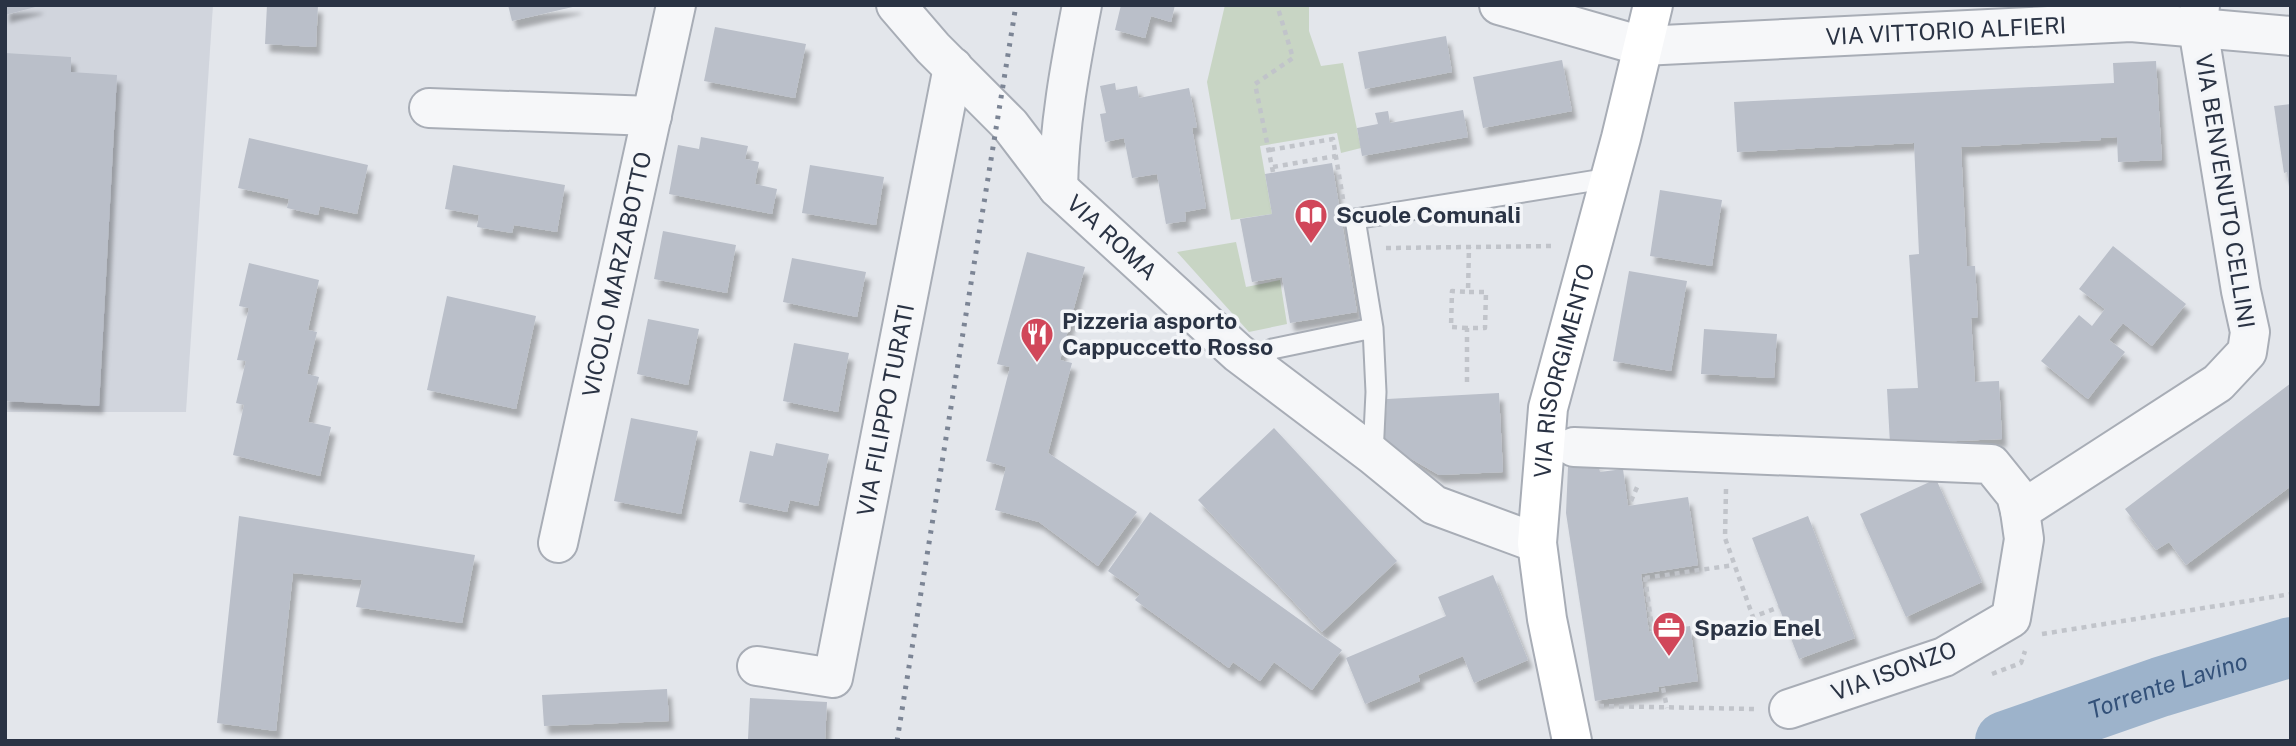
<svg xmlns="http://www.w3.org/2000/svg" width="2296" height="746" viewBox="0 0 2296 746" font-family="'Public Sans',sans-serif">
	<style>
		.built { fill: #d1d5dd }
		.green { fill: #c8d5c4 }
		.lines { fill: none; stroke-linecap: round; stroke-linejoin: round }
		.river { stroke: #9db3cb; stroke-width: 60 }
		.building { fill: #babfc9; filter: url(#shadow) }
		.lane-casing { stroke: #a8adb6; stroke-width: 23 }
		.street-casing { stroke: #a8adb6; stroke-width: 42 }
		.secondary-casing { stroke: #a8adb6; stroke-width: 42 }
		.path { stroke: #c1c4ca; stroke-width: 4.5; stroke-dasharray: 5 5; stroke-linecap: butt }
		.lane { stroke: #f6f7f9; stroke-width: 19 }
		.street { stroke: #f6f7f9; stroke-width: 38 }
		.secondary { stroke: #fff; stroke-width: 38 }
		.rail { stroke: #7c8595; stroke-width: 5; stroke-dasharray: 3.5 7; stroke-linecap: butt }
		.labels { text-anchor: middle; stroke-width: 7; stroke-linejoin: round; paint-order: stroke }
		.street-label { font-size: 23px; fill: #2a3344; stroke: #f3f5f8 }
		.poi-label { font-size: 23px; font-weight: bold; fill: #2a3344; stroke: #f3f5f8; text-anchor: start }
		.water-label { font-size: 24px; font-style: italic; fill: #335179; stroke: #f3f5f8 }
	</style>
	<defs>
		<filter id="shadow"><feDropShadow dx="4.5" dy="8" stdDeviation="2" flood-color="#0004"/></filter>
	</defs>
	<rect width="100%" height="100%" fill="#e3e6eb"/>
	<path class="built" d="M5,5H213L186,412H5Z"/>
	<path class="green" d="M1225,5H1309V31L1321,66L1343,63L1361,148L1341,153L1337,133L1260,146L1272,214L1231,220L1207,82Z
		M1236,242L1246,287L1280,280L1287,324L1249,332L1177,252Z"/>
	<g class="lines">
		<path class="river" id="s1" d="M2005,741L2160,687L2291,647"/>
	</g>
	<path class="building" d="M5,5H38L39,6L5,15Z
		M267,5H318L316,47L265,44Z
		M508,5H577V6L512,21Z
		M1121,5H1175L1171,22L1151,16L1145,38L1115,30Z
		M715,27L806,44L795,98L704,81Z
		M1446,36L1452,72L1365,89L1358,52Z
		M5,53L71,57V72L117,75L99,406L5,401Z
		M1562,60L1572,111L1483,128L1473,77Z
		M2156,61L2162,160L2118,162L2117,137L2101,138V140L1961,147L1967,266H1975L1978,317L1971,318L1975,382L1999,381L2002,439L1890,444L1887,389L1918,388L1909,255L1919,254L1914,143L1737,152L1734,102L2114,83L2113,63Z
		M1115,83L1116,90L1137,86L1139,98L1189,88L1197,127L1192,128L1206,208L1185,212L1186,221L1166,224L1157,174L1132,178L1124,138L1105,142L1100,114L1106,113L1100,86Z
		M2291,104V187H2289L2287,172L2284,173L2274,106Z
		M1463,110L1468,137L1362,156L1357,128L1378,124L1375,113L1388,111L1390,123Z
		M701,137L748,146L745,159L759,162L755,184L777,189L772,214L669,194L678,145L699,149Z
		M249,138L368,165L357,214L320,206L318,215L287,208L289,199L238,188Z
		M1332,163L1357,312L1290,323L1282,277L1252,282L1240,219L1272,214L1265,174Z
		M453,165L565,185L557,232L514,225L512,233L477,227L479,215L445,209Z
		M810,165L884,177L876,225L802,213Z
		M1660,190L1722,200L1712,266L1650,256Z
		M663,231L736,245L727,293L654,279Z
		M2113,246L2186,304L2152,346L2123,323L2109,340L2125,352L2088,399L2041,361L2079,315L2092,326L2105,309L2079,289Z
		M1027,252L1085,267L1060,360L1072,363L1048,453L1137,512L1098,566L1039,522L995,510L1006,467L986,461L1010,367L997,364Z
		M792,258L866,272L857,317L783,302Z
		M249,263L319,280L308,330L317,332L307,374L319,377L308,422L331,427L320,476L233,455L244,405L236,403L246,361L237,360L249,308L239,306Z
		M1629,271L1687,281L1671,371L1613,361Z
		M447,296L536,316L516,409L427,390Z
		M648,319L699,329L688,385L637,374Z
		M1704,329L1777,334L1774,378L1701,374Z
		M794,343L849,353L838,412L783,401Z
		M2291,383V486L2186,565L2169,542L2156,550L2125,509Z
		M1499,393L1503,472L1439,475L1384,443L1387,399Z
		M631,418L698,431L681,514L614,501Z
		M1274,428L1397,561L1322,632L1198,500Z
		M776,443L829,454L818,506L790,500L787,512L739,502L750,451L773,456Z
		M1598,463L1600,472L1623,469L1628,506L1688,497L1698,565L1641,574L1649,632L1690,626L1698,681L1658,687L1659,691L1595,701L1566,513L1568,467Z
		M1936,479L1982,582L1906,617L1860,514Z
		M1150,512L1342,650L1312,690L1274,662L1260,681L1233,662L1229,668L1135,600L1140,594L1108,571Z
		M239,516L475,555L462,623L356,607L362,580L293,573L276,731L217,723Z
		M1808,516L1855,638L1799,659L1752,538Z
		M1493,575L1528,660L1474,683L1463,656L1418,675L1420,681L1365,704L1346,658L1446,616L1438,597Z
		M667,689L669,721L544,726L542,695Z
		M750,698L827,702L825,741L748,739Z"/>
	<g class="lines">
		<defs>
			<path id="lane" d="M1258,367L1272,349L1373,328L1355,219L1610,178
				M1373,455L1376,392L1373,328"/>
			<g id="street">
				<path id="s2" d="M896,5L933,48L1010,125L1058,188L1238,353L1373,455L1434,505L1537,543"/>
				<path id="s3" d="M1499,5L1642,46L2131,22L2291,36"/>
				<path d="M429,108L652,116"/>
				<path d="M1058,188C1059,126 1070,66 1082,5"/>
				<path d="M1574,447L1991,464L2016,495L2020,511L2024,539L2011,618L1944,657L1789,709"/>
				<path d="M2020,511L2218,383L2247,352L2250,332L2241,291L2198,28L2200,5"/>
				<path id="s4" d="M558,543L676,5"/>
				<path id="s5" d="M757,666L833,678L953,67"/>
			</g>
			<g id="secondary">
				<path id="s6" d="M1572,741L1547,619L1537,543L1548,408L1621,138L1653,5"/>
			</g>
		</defs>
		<use href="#lane" class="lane-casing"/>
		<use href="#street" class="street-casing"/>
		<use href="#secondary" class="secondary-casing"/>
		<path class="path" d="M1270,150L1333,139L1343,199
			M1273,167L1336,156
			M1273,172L1255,84L1293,58L1277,5
			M1386,248L1556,246
			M1467,328L1451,327L1452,291L1468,292
			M1467,382V328H1485L1486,292H1468L1469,247
			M1726,489L1725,538L1753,617L1779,607
			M1631,501L1638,485
			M1645,577L1652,629
			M1645,578L1734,565
			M2042,634L2291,594
			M1992,674L2021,663L2025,651
			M1663,688L1667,708
			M1599,706L1755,709"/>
		<use href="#lane" class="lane"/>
		<use href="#street" class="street"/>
		<use href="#secondary" class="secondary"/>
		<path class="rail" d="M897,741L1016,5"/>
	</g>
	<defs>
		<symbol id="library-pin" viewBox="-11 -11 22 30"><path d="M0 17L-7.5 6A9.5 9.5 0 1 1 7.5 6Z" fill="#d1475a" stroke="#f3f5f8"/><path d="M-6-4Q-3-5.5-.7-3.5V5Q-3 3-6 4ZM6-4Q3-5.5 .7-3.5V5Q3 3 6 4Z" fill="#fff"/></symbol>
		<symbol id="restaurant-pin" viewBox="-11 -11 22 30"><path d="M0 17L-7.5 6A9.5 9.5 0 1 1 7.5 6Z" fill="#d1475a" stroke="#f3f5f8"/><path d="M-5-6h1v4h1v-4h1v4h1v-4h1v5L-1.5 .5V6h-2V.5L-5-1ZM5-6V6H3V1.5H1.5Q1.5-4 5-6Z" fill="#fff"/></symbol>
		<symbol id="office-pin" viewBox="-11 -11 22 30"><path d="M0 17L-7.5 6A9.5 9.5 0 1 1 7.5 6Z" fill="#d1475a" stroke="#f3f5f8"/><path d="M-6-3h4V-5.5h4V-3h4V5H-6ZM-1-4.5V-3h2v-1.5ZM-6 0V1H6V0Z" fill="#fff"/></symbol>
	</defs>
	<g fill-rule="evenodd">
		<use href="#library-pin" x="1292" y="196" width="38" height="52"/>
		<use href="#restaurant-pin" x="1018" y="315" width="38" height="52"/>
		<use href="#office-pin" x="1650" y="609" width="38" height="52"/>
	</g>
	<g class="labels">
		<g class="street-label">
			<text dy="8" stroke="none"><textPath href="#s3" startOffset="453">VIA VITTORIO ALFIERI</textPath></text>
			<text transform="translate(2225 191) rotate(81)" y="8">VIA BENVENUTO CELLINI</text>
			<text dy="8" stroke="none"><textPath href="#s2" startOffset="318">VIA ROMA</textPath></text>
			<text dy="8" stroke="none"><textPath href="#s4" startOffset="275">VICOLO MARZABOTTO</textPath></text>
			<text dy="8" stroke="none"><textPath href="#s6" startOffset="376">VIA RISORGIMENTO</textPath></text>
			<text dy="8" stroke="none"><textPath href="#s5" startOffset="350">VIA FILIPPO TURATI</textPath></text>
			<text transform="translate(1894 671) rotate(-20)" y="8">VIA ISONZO</text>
		</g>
		<g class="poi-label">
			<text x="1336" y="223">Scuole Comunali</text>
			<text x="1062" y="329">Pizzeria asporto<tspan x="1062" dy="26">Cappuccetto Rosso</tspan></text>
			<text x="1694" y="636">Spazio Enel</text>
		</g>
		<g class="water-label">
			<text dy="8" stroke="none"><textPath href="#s1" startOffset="172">Torrente Lavino</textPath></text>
		</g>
	</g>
	<rect width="2296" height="746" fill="none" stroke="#2a3344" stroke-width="14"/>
</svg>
